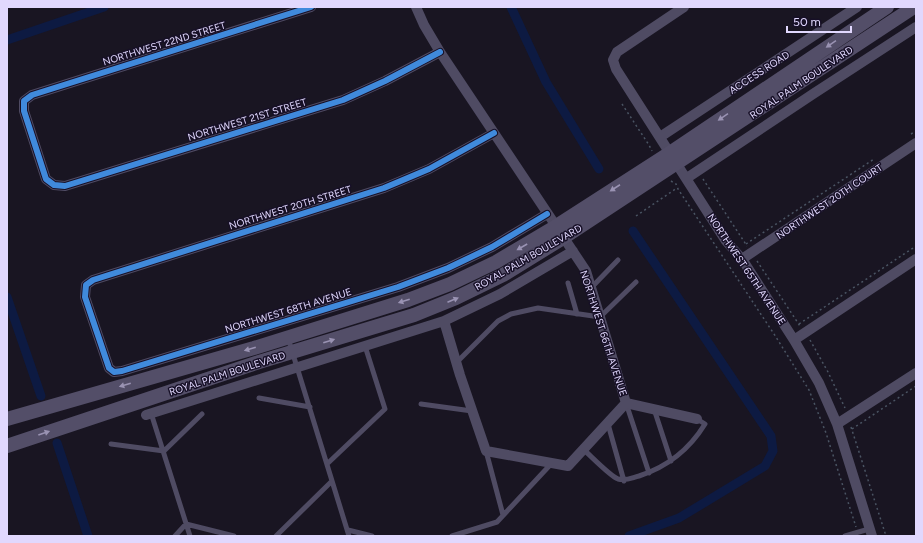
<svg xmlns="http://www.w3.org/2000/svg" width="923" height="543" viewBox="0 0 923 543" font-family="Figtree,sans-serif">
	<style>
		.lines { fill: none; stroke-linecap: round; stroke-linejoin: round }
		.canal { stroke: #0d1a42; stroke-width: 9 }
		.path { stroke: #4a5463; stroke-width: 1.5; stroke-dasharray: 2 3; stroke-linecap: butt }
		.lane { stroke: #4f4b63; stroke-width: 5 }
		.street { stroke: #4f4b63; stroke-width: 10 }
		.secondary { stroke: #534e68; stroke-width: 14 }
		.cycleway-casing { stroke: #171027; stroke-width: 8 }
		.cycleway { stroke: #408adc; stroke-width: 6 }
		.oneway { fill: #9a93b3 }
		.labels { text-anchor: middle; stroke-width: 3; stroke-linejoin: round; paint-order: stroke }
		.street-label { font-size: 10px; fill: #e1d8fe; stroke: #171027 }
	</style>
	<rect width="100%" height="100%" fill="#191522"/>
	<g class="lines">
		<path class="canal" d="M511,7L546,82L599,169
			M7,40L104,7
			M7,297L41,396
			M57,443L88,536
			M629,536L679,518L765,466L773,451L771,436L633,231"/>
		<path class="path" d="M622,104L649,145L652,151
			M911,134L916,131
			M703,179L747,246
			M671,181L676,184L678,189L776,337L809,390L826,433L856,527
			M636,216L677,188
			M746,244L874,159
			M757,261L800,326
			M799,324L916,246
			M810,340L828,372L845,408
			M851,427L886,536
			M852,429L916,386"/>
		<path class="lane" d="M568,283L577,314
			M591,288L618,260
			M288,338L349,536
			M456,363L498,321L511,314L538,308L600,317L636,282
			M259,398L310,407
			M626,403L649,473
			M421,404L472,411
			M654,409L671,461
			M151,413L190,536
			M608,424L624,481
			M111,444L164,451L202,414
			M583,449C591,456 610,476 618,479C626,481 631,478 639,476C667,467 689,450 705,424L697,419
			M486,451L503,515
			M327,464L385,409L365,346
			M348,530L372,536
			M175,536L186,524L234,536
			M276,536L332,481
			M452,536L497,522L551,464
			M845,536L869,529"/>
		<path class="street" d="M311,7L32,95L24,101V111L46,179L54,185L65,186L343,100L385,81L440,52
			M416,7L424,25L440,52L586,271L626,403L568,466L486,451L460,375L444,321
			M684,7L617,52L613,60L616,69L726,241L742,259L794,340L819,383L837,424L872,536
			M494,133L429,169L384,188L93,280L86,285L85,297L109,368L114,372L122,371L398,287L448,268L492,247L547,214
			M660,137L857,7
			M687,178L813,94L916,27
			M742,259L916,143
			M794,340L916,259
			M626,403L697,419
			M146,415L444,321L500,294L573,251
			M837,424L916,373"/>
		<path class="secondary" d="M7,419L254,348L408,300L450,284L496,262L555,227L670,153L887,7
			M7,446L259,362L414,315L456,298L503,275L563,238L914,7"/>
		<defs>
			<path id="cycleway" d="M311,7L32,95L24,101V111L46,179L54,185L65,186L343,100L385,81L440,52
				M494,133L429,169L384,188L93,280L86,285L85,297L109,368L114,372L122,371L398,287L448,268L492,247L547,214"/>
		</defs>
		<use href="#cycleway" class="cycleway-casing"/>
		<use href="#cycleway" class="cycleway"/>
	</g>
	<defs><path id="oneway-solid" d="M-6-.8H1V-3.2L6.5 0L1 3.2V.8H-6Z"/></defs>
	<g class="oneway">
		<use href="#oneway-solid" transform="translate(831 44) rotate(146)"/>
		<use href="#oneway-solid" transform="translate(723 117) rotate(146)"/>
		<use href="#oneway-solid" transform="translate(615 188) rotate(147)"/>
		<use href="#oneway-solid" transform="translate(522 247) rotate(150)"/>
		<use href="#oneway-solid" transform="translate(453 300) rotate(-23)"/>
		<use href="#oneway-solid" transform="translate(404 301) rotate(162)"/>
		<use href="#oneway-solid" transform="translate(329 341) rotate(-17)"/>
		<use href="#oneway-solid" transform="translate(250 349) rotate(164)"/>
		<use href="#oneway-solid" transform="translate(125 385) rotate(164)"/>
		<use href="#oneway-solid" transform="translate(44 433) rotate(-19)"/>
	</g>
	<g class="labels">
		<g class="street-label">
			<text transform="translate(164 43) rotate(-17)" y="4">NORTHWEST 22ND STREET</text>
			<text transform="translate(759 72) rotate(-33)" y="4">ACCESS ROAD</text>
			<text transform="translate(801 82) rotate(-34)" y="4">ROYAL PALM BOULEVARD</text>
			<text transform="translate(247 119) rotate(-17)" y="4">NORTHWEST 21ST STREET</text>
			<text transform="translate(829 201) rotate(-34)" y="4">NORTHWEST 20TH COURT</text>
			<text transform="translate(290 207) rotate(-17)" y="4">NORTHWEST 20TH STREET</text>
			<text transform="translate(528 257) rotate(-30)" y="4">ROYAL PALM BOULEVARD</text>
			<text transform="translate(747 269) rotate(56)" y="4">NORTHWEST 65TH AVENUE</text>
			<text transform="translate(288 310) rotate(-17)" y="4">NORTHWEST 68TH AVENUE</text>
			<text transform="translate(604 333) rotate(72)" y="4">NORTHWEST 66TH AVENUE</text>
			<text transform="translate(227 373) rotate(-18)" y="4">ROYAL PALM BOULEVARD</text>
		</g>
	</g>
	<rect width="923" height="543" fill="none" stroke="#e1d8fe" stroke-width="16"/>
	<path d="M787 26v6h64v-6" fill="none" stroke="#e1d8fe" stroke-width="2"/>
	<text x="793" y="26" font-size="12" fill="#e1d8fe" stroke="#171027" stroke-width="3" paint-order="stroke">50 m</text>
</svg>
